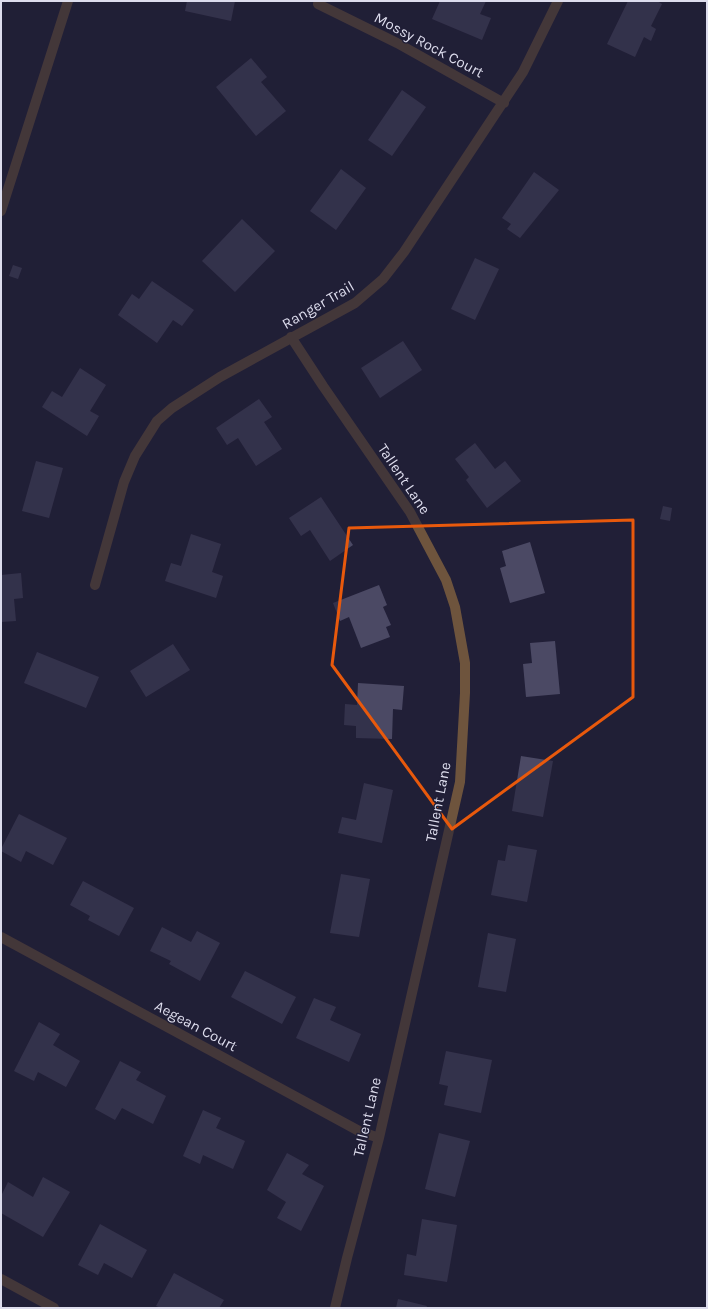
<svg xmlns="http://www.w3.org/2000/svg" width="708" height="1309" viewBox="0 0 708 1309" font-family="Karla,sans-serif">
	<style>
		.building { fill: #4b4964 }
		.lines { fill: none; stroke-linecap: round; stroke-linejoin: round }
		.minor { stroke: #6e543d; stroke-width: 10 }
		.marked { fill: none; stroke: #e8590c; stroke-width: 3; stroke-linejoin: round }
		.labels { text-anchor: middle; stroke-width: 3; stroke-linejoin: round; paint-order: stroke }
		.street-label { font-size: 15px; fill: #dddded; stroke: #211f37 }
	</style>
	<rect width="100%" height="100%" fill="#211f37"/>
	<path class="building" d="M187,1H235L231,21L185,11Z
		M440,1H486L480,14L491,18L482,40L432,19Z
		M628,1H657L662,4L651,26L656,29L651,41L644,37L635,57L607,44Z
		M251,58L267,77L261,82L286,111L256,136L216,87Z
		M402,90L426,107L392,156L368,140Z
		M341,169L366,188L336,230L310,211Z
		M534,172L559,190L520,238L507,229L511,224L502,218Z
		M242,219L275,251L235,292L202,261Z
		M475,258L499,269L475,320L451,309Z
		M13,265L22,268L18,279L9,276Z
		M152,281L194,310L182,326L173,320L157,343L118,315L132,294L139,299Z
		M403,341L422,370L380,398L361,368Z
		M80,368L106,385L90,411L99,416L87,436L42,407L52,391L62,397Z
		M259,399L272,417L264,422L282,449L256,466L238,438L227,445L216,428Z
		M475,443L495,469L505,461L521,481L487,508L466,480L469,477L455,459Z
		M36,461L63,468L49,518L22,511Z
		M321,497L353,545L330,561L310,530L301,536L289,518Z
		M663,506L672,508L670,521L660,519Z
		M191,534L221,544L212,572L223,576L216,598L165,581L171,563L181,566Z
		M530,542L545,593L510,603L500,568L506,566L502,551Z
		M21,573L23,598L14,599L16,621L1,622V575Z
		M379,585L387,605L383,607L391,625L386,627L390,637L361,648L349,617L340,621L333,603Z
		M555,641L560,694L526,697L523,664L532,663L530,643Z
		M173,644L190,670L146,697L130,671Z
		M37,652L99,677L86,708L24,683Z
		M358,683L404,686L402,710L393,709L392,739L356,738V726L344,725L345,704L357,705Z
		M521,756L553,761L543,817L512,811Z
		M364,783L393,790L382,843L338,833L342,817L356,820Z
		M19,814L67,838L53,865L26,851L21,862L1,851V849Z
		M508,845L537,850L527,902L491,895L498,860L505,861Z
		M341,874L370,879L359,937L330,933Z
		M83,881L134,908L119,936L88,920L90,916L70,905Z
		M162,927L191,942L197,931L220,943L200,981L169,964L171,961L150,951Z
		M488,933L516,939L506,992L478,987Z
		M245,971L296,997L282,1024L231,997Z
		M314,998L336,1007L330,1020L361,1034L349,1062L296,1038Z
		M39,1022L60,1034L53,1045L80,1061L66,1087L38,1072L34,1081L14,1071Z
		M446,1051L492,1060L481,1113L444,1105L448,1086L439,1084Z
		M120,1061L141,1072L136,1080L166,1096L153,1124L122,1108L115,1120L95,1109Z
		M203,1110L221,1118L216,1128L245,1141L233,1169L203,1155L200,1164L183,1156Z
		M439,1133L470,1141L455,1197L425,1189Z
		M287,1153L309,1165L302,1174L324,1186L301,1231L277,1218L286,1202L267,1190Z
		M43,1177L70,1192L43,1237L1,1213V1196L8,1182L33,1197Z
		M422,1219L457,1225L447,1282L404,1275L407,1254L416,1256Z
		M100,1224L147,1250L132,1278L104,1263L98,1275L78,1265Z
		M174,1273L224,1300L219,1308H161L156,1306Z
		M398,1299L427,1306L426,1308H396Z"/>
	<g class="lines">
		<path class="minor" d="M318,4L397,43L504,103
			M1,211L68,1
			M291,337L323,386L410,512L446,580L455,607L465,663V693L460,782L379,1138L347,1258L335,1308
			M95,585L124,482L135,456L157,421L172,408L220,377L355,303L383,279L404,252L523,72L558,1
			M1,937L359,1131L379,1138
			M1,1279L54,1308"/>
	</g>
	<path d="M0 0H708V1309H0ZM633,520V697L452,829L332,665L349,528Z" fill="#211f37" fill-opacity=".55" fill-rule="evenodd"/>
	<path class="marked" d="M633,520V697L452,829L332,665L349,528Z"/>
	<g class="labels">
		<g class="street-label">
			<text transform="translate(429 45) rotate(28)" y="5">Mossy Rock Court</text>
			<text transform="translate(318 305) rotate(-30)" y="5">Ranger Trail</text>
			<text transform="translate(404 479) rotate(56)" y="5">Tallent Lane</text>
			<text transform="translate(438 802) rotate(-79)" y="5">Tallent Lane</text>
			<text transform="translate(196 1026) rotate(28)" y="5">Aegean Court</text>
			<text transform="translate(367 1117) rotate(-77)" y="5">Tallent Lane</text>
		</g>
	</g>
	<rect width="708" height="1309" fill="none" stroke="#dddded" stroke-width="4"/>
</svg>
